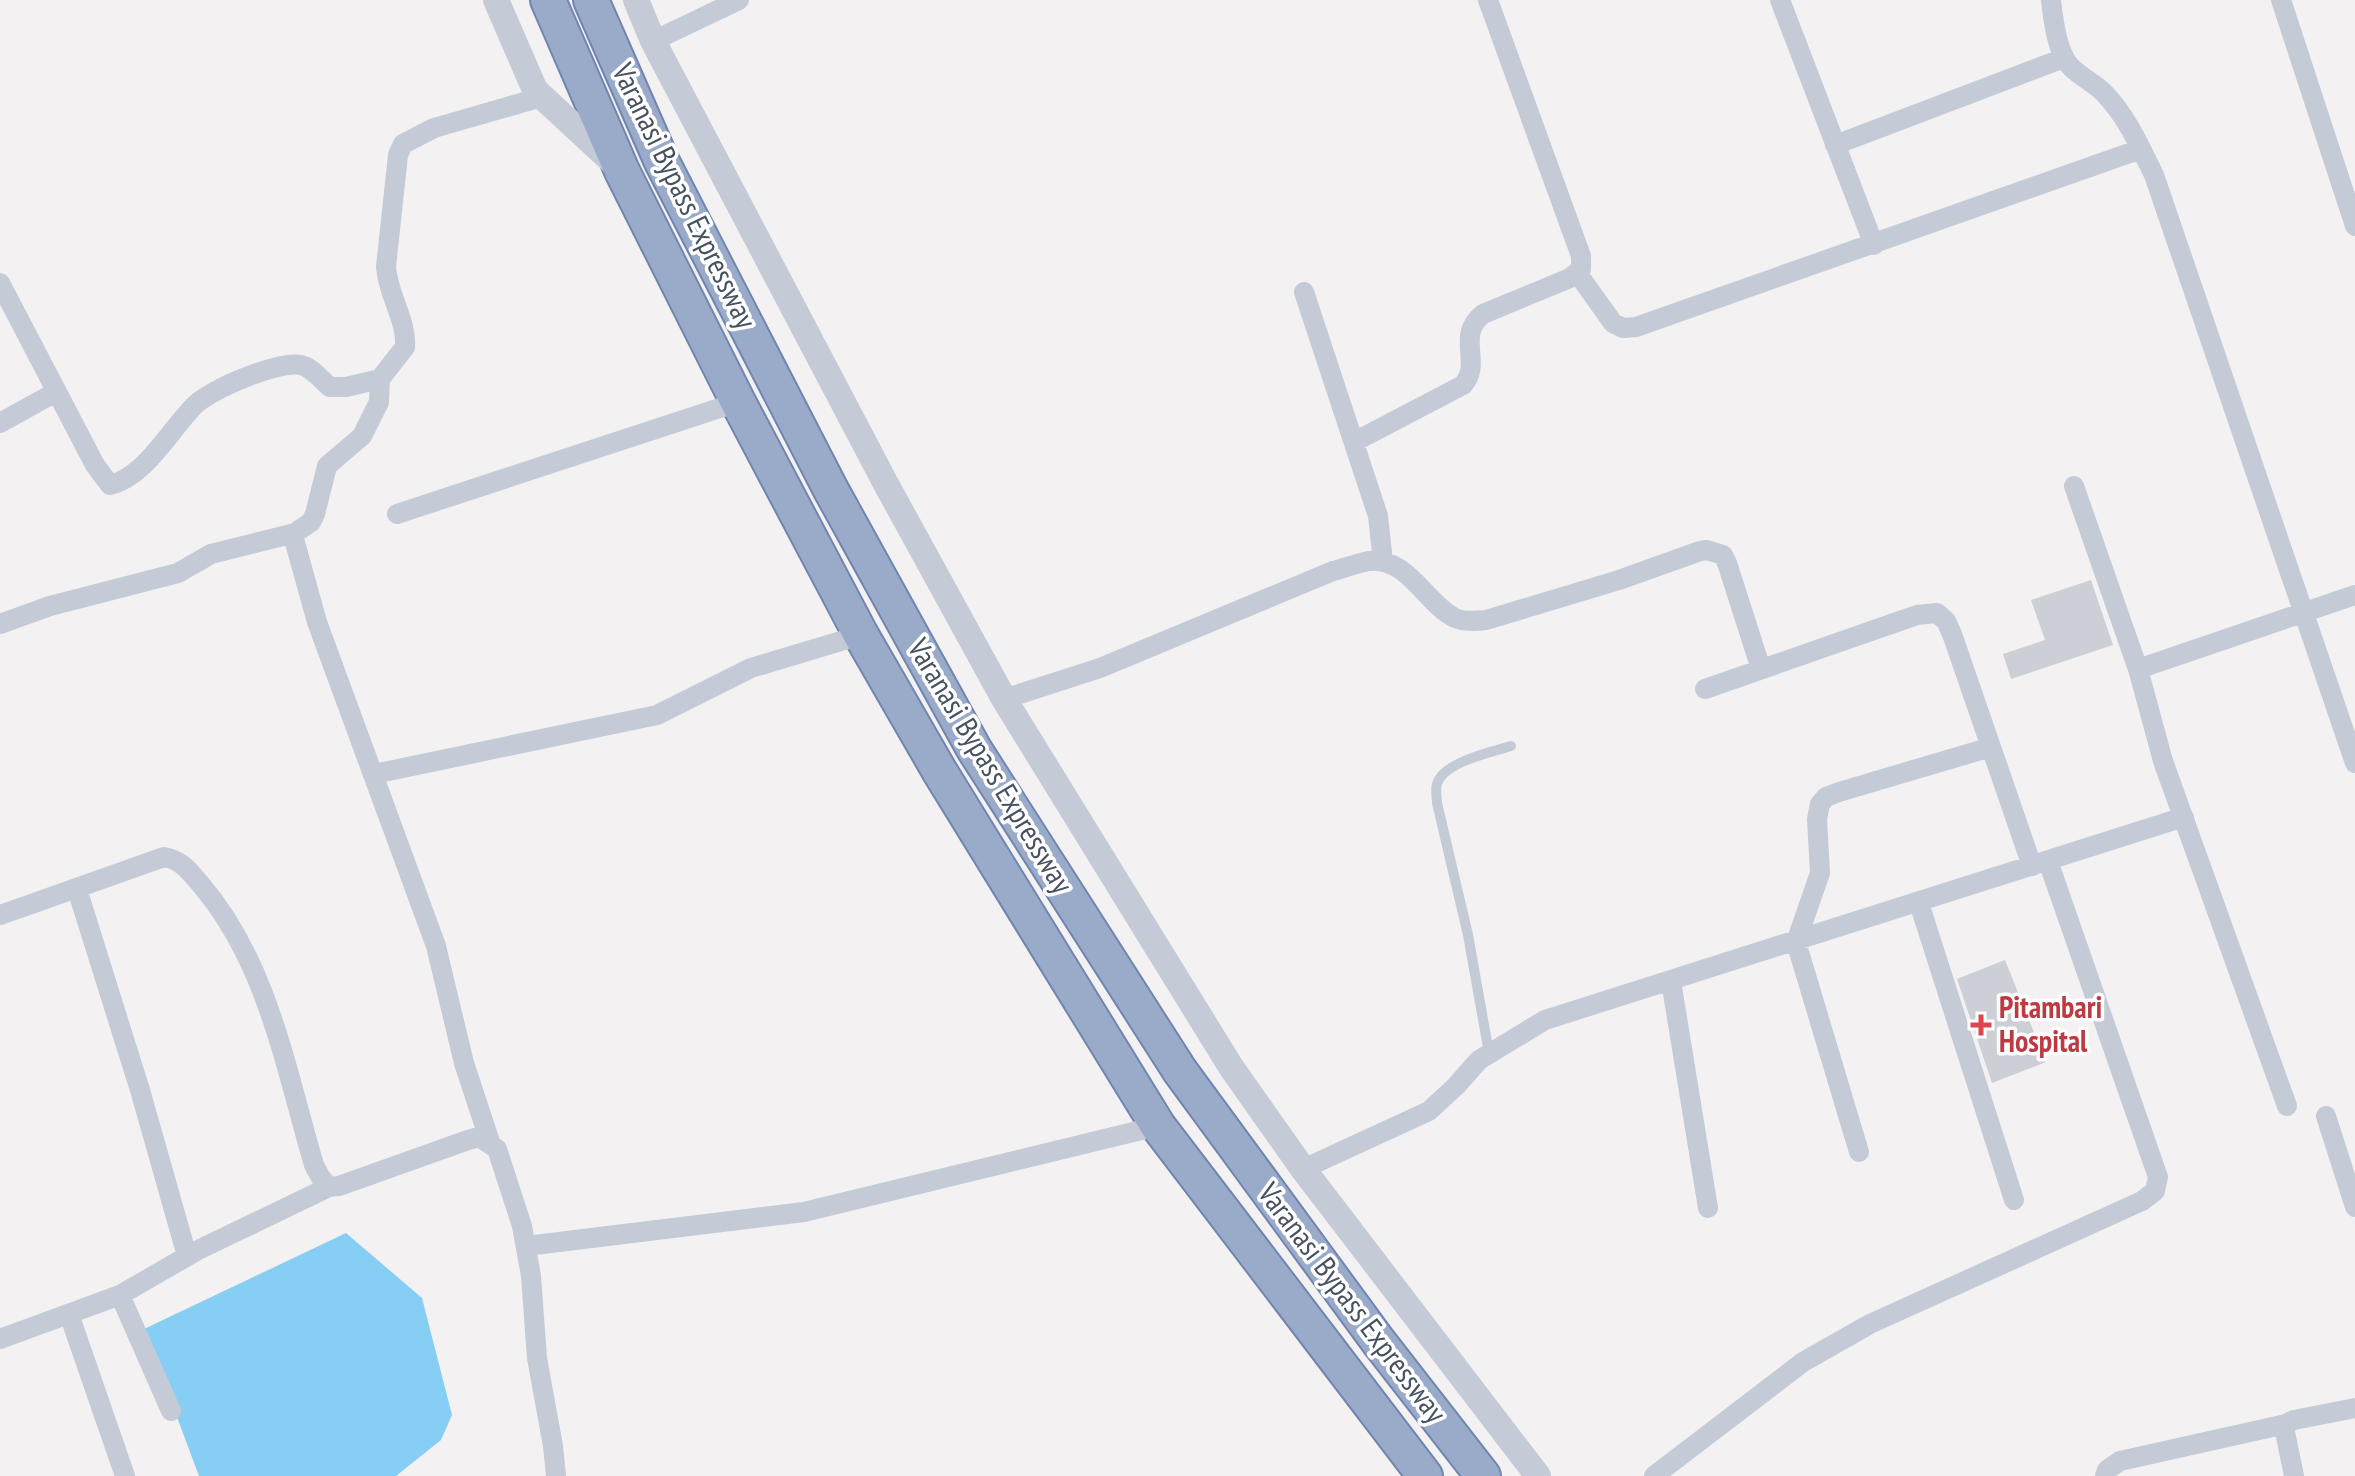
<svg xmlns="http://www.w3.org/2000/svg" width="2355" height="1476" viewBox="0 0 2355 1476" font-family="'PT Sans Narrow',sans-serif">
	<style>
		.water { fill: #87cef4 }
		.building { fill: #cdcfd6 }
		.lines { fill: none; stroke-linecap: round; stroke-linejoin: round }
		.trunk-casing { stroke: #7085af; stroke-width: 38 }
		.service { stroke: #c4cbd7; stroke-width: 10 }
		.minor { stroke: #c4cbd7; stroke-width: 20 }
		.tertiary { stroke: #c4cbd7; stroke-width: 26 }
		.trunk { stroke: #9aabca; stroke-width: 34 }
		.health-dot { fill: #e0444e; stroke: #fff; stroke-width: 3 }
		.labels { text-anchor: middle; stroke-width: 7; stroke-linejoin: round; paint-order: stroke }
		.street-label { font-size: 30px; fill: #475160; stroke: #fff }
		.health-label { font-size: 30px; font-weight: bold; fill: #be3a42; stroke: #fff; text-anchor: start }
	</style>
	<rect width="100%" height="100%" fill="#f3f1f1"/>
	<path class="water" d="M346,1233L422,1298L452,1415L441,1440L396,1476H199L144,1329Z"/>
	<path class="building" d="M2091,580L2113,645L2011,679L2003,654L2045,640L2031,600Z
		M2005,960L2046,1062L1992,1083L1957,979Z"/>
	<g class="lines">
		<defs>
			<path id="trunk" d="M548,0L622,171L738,402L861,635L940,772L1158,1126L1425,1476
				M591,0L662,162L831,490L974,749L1180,1071L1378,1341L1483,1476"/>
		</defs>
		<use href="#trunk" class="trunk-casing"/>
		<path class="service" d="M1489,1053L1468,935L1437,803C1437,797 1435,789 1437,784C1443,762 1492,752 1511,746"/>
		<path class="minor" d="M1780,0L1874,245
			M2051,0C2053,19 2057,52 2070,66C2080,77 2095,83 2105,94C2127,117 2140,147 2154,175L2355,763
			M2281,0L2355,226
			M653,41L739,0
			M1835,145L2064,58
			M1578,274L1613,323L1623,328L1636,327L2141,149
			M0,283L95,465L110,485C145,477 170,430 194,406C208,390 280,360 301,365C313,368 321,380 330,387H346L380,379
			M1304,292L1378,516L1383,562
			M0,423L56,392
			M1354,442L1463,385C1483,363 1455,336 1483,314L1570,278L1581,269V256L1488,0
			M2074,486L2138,669
			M397,514L738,402
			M0,624L50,606L178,573L211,554L295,533
			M1705,689L1917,615L1937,613L1946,621L1952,634L2032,866
			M1004,699L1100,668L1333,571C1345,568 1357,563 1369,561C1407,556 1427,605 1455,618C1464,622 1476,621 1486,620L1619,580L1700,551L1707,550L1723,555L1727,563L1761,669
			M374,774L657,715L751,668L861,635
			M77,889L140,1090L187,1256
			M1919,903L2014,1200
			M0,915L164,857C182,860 190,872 202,886C268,964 286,1070 314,1165L321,1178L329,1187L339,1186L468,1140L479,1137L497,1149L522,1226L531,1276L537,1358L553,1446L556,1476
			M1671,981L1708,1208
			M2287,1106L2163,761L2138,669L2355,595
			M2326,1116L2355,1207
			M490,1142L464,1063L436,946L317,622L294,539L295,533L311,522L315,514L327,466L362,436L379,402L380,379L405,347C407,320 388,296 386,267L398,155L403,144L434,128L542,97
			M1859,1152L1796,942L1820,873L1817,819L1820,804L1826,797L1839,792L1991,747
			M1303,1169L1429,1111L1456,1086L1479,1060L1545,1020L2184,817
			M526,1246L804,1212L1158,1126
			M120,1295L171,1411
			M69,1314L125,1476
			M0,1339L120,1295L198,1250L329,1187
			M1654,1476L1803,1362L1870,1324L2142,1201L2155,1191L2158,1177L2048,861
			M2105,1476L2107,1470L2120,1461L2286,1424
			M2294,1476L2285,1432L2286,1424L2294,1420L2355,1408"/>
		<path class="tertiary" d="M496,0L535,90L617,166
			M636,0L653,41L886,484L1004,699L1231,1067L1303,1169L1538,1476"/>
		<use href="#trunk" class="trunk"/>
	</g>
	<path class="health-dot" d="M1977 1013h8v8h8v8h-8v8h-8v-8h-8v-8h8z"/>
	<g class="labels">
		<g class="street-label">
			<text transform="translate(684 196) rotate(64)" y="10">Varanasi Bypass Expressway</text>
			<text transform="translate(990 766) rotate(59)" y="10">Varanasi Bypass Expressway</text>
			<text transform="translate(1352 1303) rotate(53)" y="10">Varanasi Bypass Expressway</text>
		</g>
		<g class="health-label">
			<text x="1999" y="1018">Pitambari<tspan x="1999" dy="34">Hospital</tspan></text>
		</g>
	</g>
</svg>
